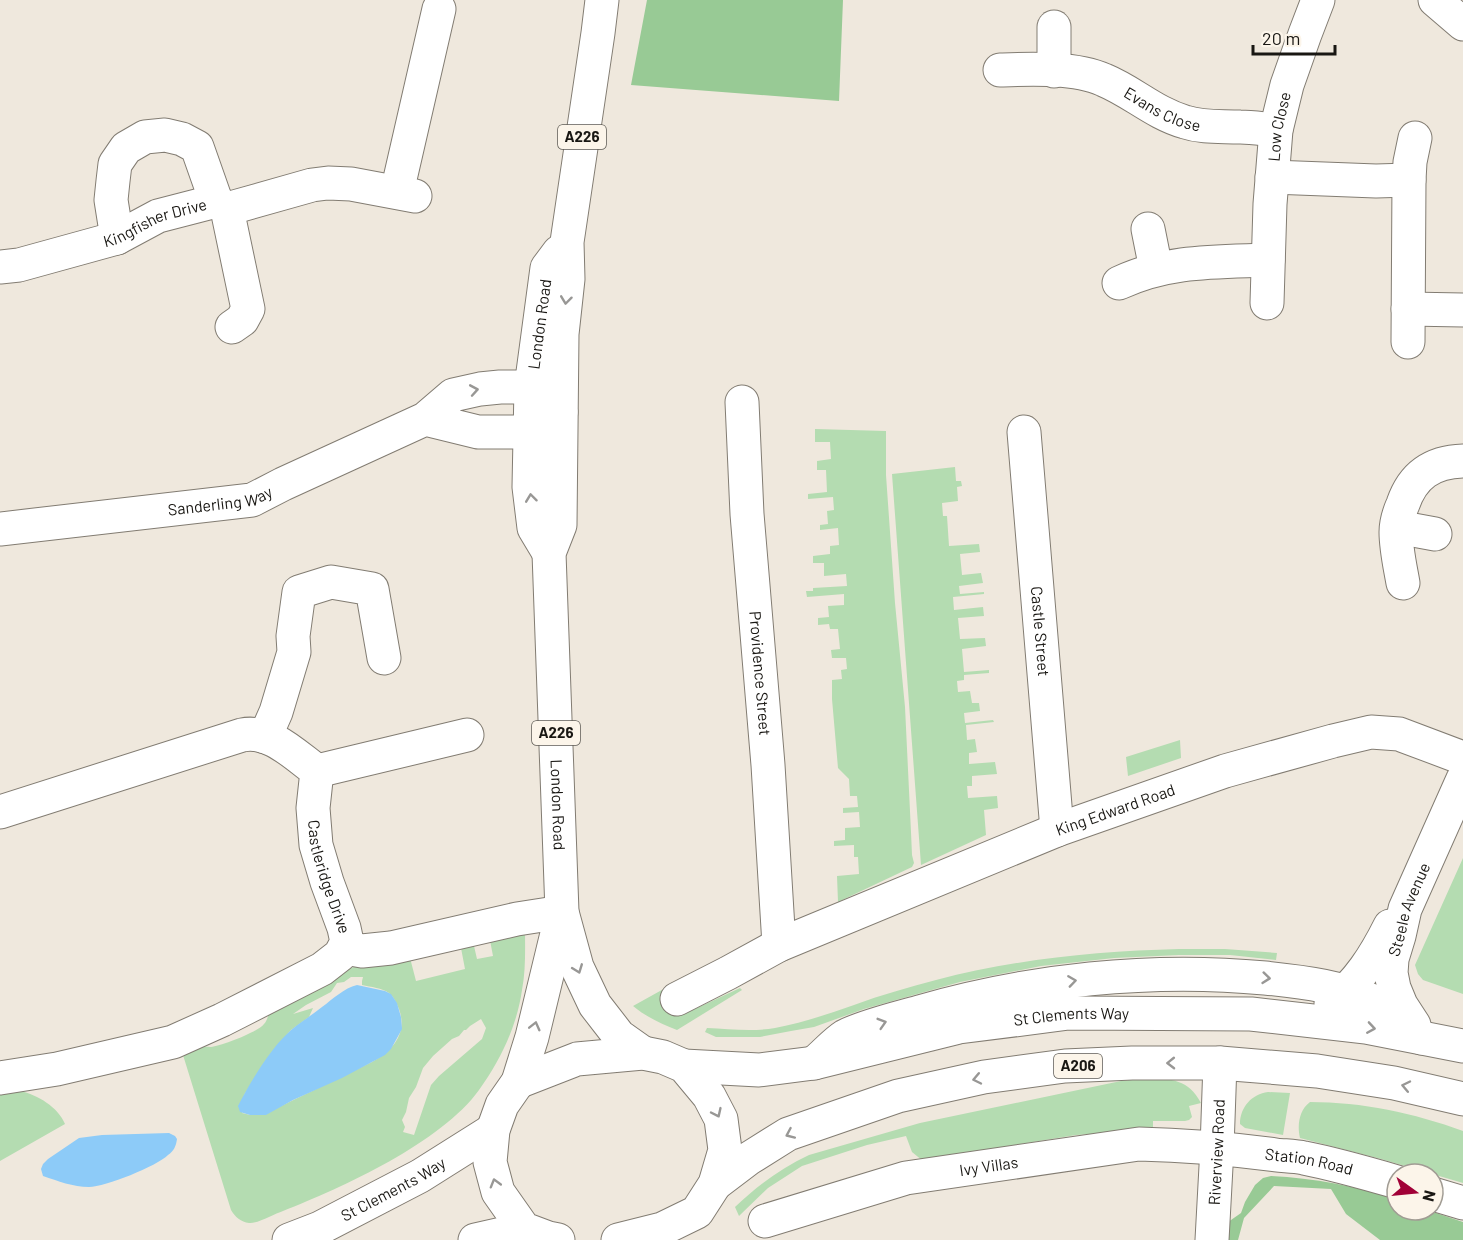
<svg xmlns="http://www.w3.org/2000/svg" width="1463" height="1240" viewBox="0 0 1463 1240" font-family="Barlow,sans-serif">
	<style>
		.green { fill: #b4dcb1; fill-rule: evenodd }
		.forest { fill: #98ca95 }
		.water { fill: #8dcbf8 }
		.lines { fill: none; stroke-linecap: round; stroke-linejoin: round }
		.minor-casing { stroke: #827c72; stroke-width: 35 }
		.major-casing { stroke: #827c72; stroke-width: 35 }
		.minor { stroke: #fff; stroke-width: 33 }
		.major { stroke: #fff; stroke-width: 33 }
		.oneway { stroke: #989795 }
		.labels { text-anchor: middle; stroke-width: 6; stroke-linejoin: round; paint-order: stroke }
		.shield { fill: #fcf5ea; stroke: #5d5a54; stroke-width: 1.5 }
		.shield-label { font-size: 15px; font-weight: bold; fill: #191713 }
		.street-label { font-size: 16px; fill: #191713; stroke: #fcf5ea }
	</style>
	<rect width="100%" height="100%" fill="#efe8dd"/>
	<path class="green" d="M815,429L886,431V475L895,603L905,707L911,832L912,855L914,863L912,867L838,902L837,876L859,874L858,857H854V845L834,846V841L845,840V828L860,827L859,812L843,813V808L858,807L857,796H850L849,779L838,768L832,699V680L842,679L841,670L847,669L846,658H832L831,650L840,649L838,629H830L829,624L818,625V618L829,617L828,606L844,605V594L807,597L806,591H813V588L847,586L846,574L824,576V563H813V556L830,554V546L839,545L838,528L820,530V525L828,524L827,511L834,510L833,497L808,499V494L827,492L826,470H817V461L831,459L830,442H815Z
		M955,467L956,481H961L962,486L957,487L958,501L942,503L943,516H947L949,546L979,544L980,552L960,554L962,575L981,573L983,583L959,586L960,594L984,592V594L953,597L954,610L983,607L984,616L958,618L960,639L985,638L986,646L962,649L964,672L989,670V673L964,675V680L957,681L958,692L970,691L972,703H979L980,711L964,713L965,723L993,720L994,722L966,725L967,740L975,739L977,752L969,753V764L995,762L997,774L972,776V786H967L968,798L997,796L998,808L984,810L986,835L921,865L892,474Z
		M1180,740L1181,758L1128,776L1126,757Z
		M1463,858V994L1423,980L1418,974L1415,965Z
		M525,927C525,947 526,970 522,990C517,1026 500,1061 479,1090C442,1142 342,1188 283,1211C274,1214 257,1224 249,1223C241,1222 235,1217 231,1210L183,1055L196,1045C201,1046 206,1047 211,1047C221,1046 258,1032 264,1024C268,1020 269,1011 272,1006L339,972L363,964L409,954L416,981L465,969L461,948L474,946L477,959L493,956L489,935ZM351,977H363L362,981V985C371,987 382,988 389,993C394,997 397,1004 399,1009C408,1034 392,1051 372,1062L279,1107L250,1115L242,1113L244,1095L272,1052L291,1030L309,1017L313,1008L293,1014L306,1005L331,992L337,983L344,982ZM481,1019L486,1028L482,1039L439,1076L431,1085L414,1135L403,1132L405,1127L402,1120L406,1112L409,1098L416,1087L423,1068L433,1056L452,1039L459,1036L464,1030H466L470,1026Z
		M1179,949H1225L1277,953L1276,960L1230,955H1179L1114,958L1041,966L960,982L864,1009L814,1027L791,1031L760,1037H716L705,1032L707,1028C729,1029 753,1032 775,1028C802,1023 828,1014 854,1005C881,995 909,987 936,980C1016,959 1097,951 1179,949Z
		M669,986L682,1015L740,988L742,990L677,1030C662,1024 646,1017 633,1006Z
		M1147,1078C1172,1079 1188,1079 1201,1103L1189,1106L1192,1117L1189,1120L1185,1121H1153V1131H1136L1076,1135L1009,1146L961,1158L923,1161L912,1152L906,1136L867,1145L802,1166L768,1188L739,1216L735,1207C757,1186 781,1168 809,1155L920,1123L1121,1081Z
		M20,1091C38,1095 58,1107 65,1124L0,1161V1092Z
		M1268,1092L1290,1093L1283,1135L1245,1128L1240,1124C1240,1107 1252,1094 1268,1092Z
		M1310,1102C1362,1102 1414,1113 1463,1131V1183L1381,1159L1300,1138C1297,1126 1299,1110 1310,1102Z"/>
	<path class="forest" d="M647,0H843L839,101L631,85Z
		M1271,1176C1314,1178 1356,1186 1397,1200V1210H1427L1463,1222V1240H1380L1346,1214L1331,1189L1274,1186L1244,1218L1238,1240H1221V1227L1241,1213L1245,1202L1255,1185L1263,1178Z"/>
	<path class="water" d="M357,985L385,991L391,994L397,1003L401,1017L402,1029L391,1049L385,1055L372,1062L342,1078L293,1100L266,1115H250L240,1112L238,1106C248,1086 269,1051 285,1036C295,1025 310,1017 322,1007C333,999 344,988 357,985Z
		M169,1133L175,1136L177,1139C176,1146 174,1151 168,1155C157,1166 105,1187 89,1187C73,1187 58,1181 43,1176L41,1169L43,1164L48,1159L79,1138L102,1135Z"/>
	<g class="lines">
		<defs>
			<g id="minor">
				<path d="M1435,0L1463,24"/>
				<path d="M1054,27V71"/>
				<path id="s1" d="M1000,70C1030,69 1076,67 1104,80C1133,92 1154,113 1185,122C1203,128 1221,126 1240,127C1252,127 1264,129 1276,130"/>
				<path d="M1272,177L1376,181L1409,180"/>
				<path d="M397,192L439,9"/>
				<path d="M227,209L248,309L242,320L232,327"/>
				<path d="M1148,229L1156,269"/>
				<path d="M117,238L111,200L113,181L115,164L126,148L145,137L165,135L182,139L197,147L216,201"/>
				<path id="s2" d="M0,267L19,265L117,238L158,216L216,201L227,209L312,185L328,183L351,184L415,196"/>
				<path d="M1119,283C1168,260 1215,262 1268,260"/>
				<path id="s3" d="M1267,303L1270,204L1276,130L1287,85L1305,34L1318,0"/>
				<path d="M1408,309L1463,310"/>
				<path d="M1408,342L1409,180L1410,162L1415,138"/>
				<path id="s4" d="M742,402L747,514L768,765L779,945"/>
				<path id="s5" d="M1024,432L1057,830"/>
				<path d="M1397,527L1435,534"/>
				<path id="s6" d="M0,529L252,500L283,484L425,419L453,395L480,389L500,387H531L561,412L530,432H478L425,419"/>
				<path d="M1403,583C1400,566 1396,549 1396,532C1396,522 1399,513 1403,504C1413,475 1432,462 1463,461"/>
				<path d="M265,737L276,712L294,652L293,636L299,592L331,582L372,589L384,658"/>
				<path d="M317,771L467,735"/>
				<path id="s7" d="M0,812L242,735C270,729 295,755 317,771L313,808L316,845L327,882L344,928L347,942L340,955L322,969L222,1020L173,1042L57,1069L0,1078"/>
				<path d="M345,948L362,951L391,948L517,919L562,912"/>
				<path id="s8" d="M677,999L728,973L779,945L1057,830L1225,771L1333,741L1371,732L1399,734L1463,758"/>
				<path d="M1331,1004C1358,983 1375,956 1390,926"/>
				<path id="s9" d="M1414,1025L1401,1005L1394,988L1391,973L1392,959L1399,936L1405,909L1463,779"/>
				<path d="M814,1063C824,1055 834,1043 845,1036C864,1026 898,1018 919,1012C1030,980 1150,967 1265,978C1304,982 1344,987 1380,1004C1397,1012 1409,1025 1422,1038"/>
				<path d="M1433,1194L1463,1203"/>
				<path id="s10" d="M765,1221L906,1178L1139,1144C1185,1145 1231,1149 1276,1155C1285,1156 1295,1156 1304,1158C1335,1164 1366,1173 1397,1182"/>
				<path id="s11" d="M1212,1240L1217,1148L1220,1063"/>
			</g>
			<g id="major">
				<path id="s12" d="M602,0L598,33L567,242L568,279L562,334L560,525L549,553L562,912L577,967L595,1005L619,1036L643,1053"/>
				<path id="s13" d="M549,553L534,528L529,487L531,387L547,268L559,252"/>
				<path id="s14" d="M684,1066L759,1070L814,1063L959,1027L1069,1013L1251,1014L1366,1027L1463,1046"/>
				<path d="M518,1082L577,1059L643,1053L663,1057L684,1066L709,1096L721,1119L725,1150L715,1184L697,1212L662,1229L618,1240"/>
				<path d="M715,1184L748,1159L788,1134L898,1096L984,1077L1065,1066L1132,1063H1220L1317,1071L1394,1083L1463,1099"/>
				<path id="s15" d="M289,1240L320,1228L420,1176L493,1130"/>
				<path d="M475,1240L524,1229"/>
				<path d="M558,1240L548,1238L524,1229L498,1192L490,1162L493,1130L502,1105L518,1082L532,1037L561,917"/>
			</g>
		</defs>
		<use href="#minor" class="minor-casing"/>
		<use href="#major" class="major-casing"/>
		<use href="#minor" class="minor"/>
		<use href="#major" class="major"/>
	</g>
	<defs><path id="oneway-chevron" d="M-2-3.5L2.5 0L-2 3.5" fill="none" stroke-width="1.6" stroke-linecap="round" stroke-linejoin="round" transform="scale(1.5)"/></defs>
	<g class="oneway">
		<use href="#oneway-chevron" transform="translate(566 300) rotate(97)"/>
		<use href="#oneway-chevron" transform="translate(474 390) rotate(-10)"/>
		<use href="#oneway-chevron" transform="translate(531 498) rotate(-97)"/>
		<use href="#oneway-chevron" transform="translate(578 969) rotate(69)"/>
		<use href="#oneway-chevron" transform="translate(1266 978) rotate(6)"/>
		<use href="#oneway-chevron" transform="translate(1072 981) rotate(-8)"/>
		<use href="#oneway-chevron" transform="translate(882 1023) rotate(-17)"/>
		<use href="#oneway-chevron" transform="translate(535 1026) rotate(-76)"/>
		<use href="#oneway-chevron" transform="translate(1371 1028) rotate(9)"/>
		<use href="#oneway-chevron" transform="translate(1171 1063) rotate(179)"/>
		<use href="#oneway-chevron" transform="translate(977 1079) rotate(168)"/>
		<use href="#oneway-chevron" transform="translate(1406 1086) rotate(-168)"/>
		<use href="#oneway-chevron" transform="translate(717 1113) rotate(65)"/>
		<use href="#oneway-chevron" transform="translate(790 1134) rotate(156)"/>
		<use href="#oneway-chevron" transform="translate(495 1183) rotate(-106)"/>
	</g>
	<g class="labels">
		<g class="shield">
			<rect x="558" y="125" width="48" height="24" rx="4.5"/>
			<rect x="532" y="721" width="48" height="24" rx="4.5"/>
			<rect x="1054" y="1054" width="48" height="24" rx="4.5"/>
		</g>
		<g class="shield-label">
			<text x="582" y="142">A226</text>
			<text x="556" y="738">A226</text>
			<text x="1078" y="1071">A206</text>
		</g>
		<g class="street-label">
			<text dy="6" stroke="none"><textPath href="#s1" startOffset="171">Evans Close</textPath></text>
			<text dy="6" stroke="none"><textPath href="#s3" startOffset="177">Low Close</textPath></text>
			<text dy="6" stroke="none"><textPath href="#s2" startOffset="162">Kingfisher Drive</textPath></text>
			<text dy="6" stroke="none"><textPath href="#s13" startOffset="234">London Road</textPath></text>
			<text dy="6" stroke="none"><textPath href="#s6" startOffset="222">Sanderling Way</textPath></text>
			<text dy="6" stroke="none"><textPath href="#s5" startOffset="200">Castle Street</textPath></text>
			<text dy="6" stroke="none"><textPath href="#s4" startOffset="272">Providence Street</textPath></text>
			<text dy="6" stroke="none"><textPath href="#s12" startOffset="810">London Road</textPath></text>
			<text dy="6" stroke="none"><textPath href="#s8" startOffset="478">King Edward Road</textPath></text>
			<text dy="6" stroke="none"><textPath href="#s7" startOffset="448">Castleridge Drive</textPath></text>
			<text dy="6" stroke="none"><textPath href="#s9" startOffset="124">Steele Avenue</textPath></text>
			<text dy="6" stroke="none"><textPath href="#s14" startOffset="393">St Clements Way</textPath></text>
			<text dy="6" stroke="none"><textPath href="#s11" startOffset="88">Riverview Road</textPath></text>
			<text dy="6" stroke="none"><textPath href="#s10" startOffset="554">Station Road</textPath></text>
			<text dy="6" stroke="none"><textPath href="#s10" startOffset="231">Ivy Villas</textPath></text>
			<text dy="6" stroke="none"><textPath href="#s15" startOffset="116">St Clements Way</textPath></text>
		</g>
	</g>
	<g transform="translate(1415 1192) rotate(105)"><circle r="28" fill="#fcf5ea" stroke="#a19c94" stroke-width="1.5"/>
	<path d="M0-4.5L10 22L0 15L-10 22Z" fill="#a10137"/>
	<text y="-9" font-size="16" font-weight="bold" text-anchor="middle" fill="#191713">N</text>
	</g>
	<path d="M1253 45v9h82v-9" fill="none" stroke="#191713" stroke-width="3"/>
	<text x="1262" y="45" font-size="18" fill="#191713" stroke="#fcf5ea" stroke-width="4.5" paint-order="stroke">20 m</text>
</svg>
